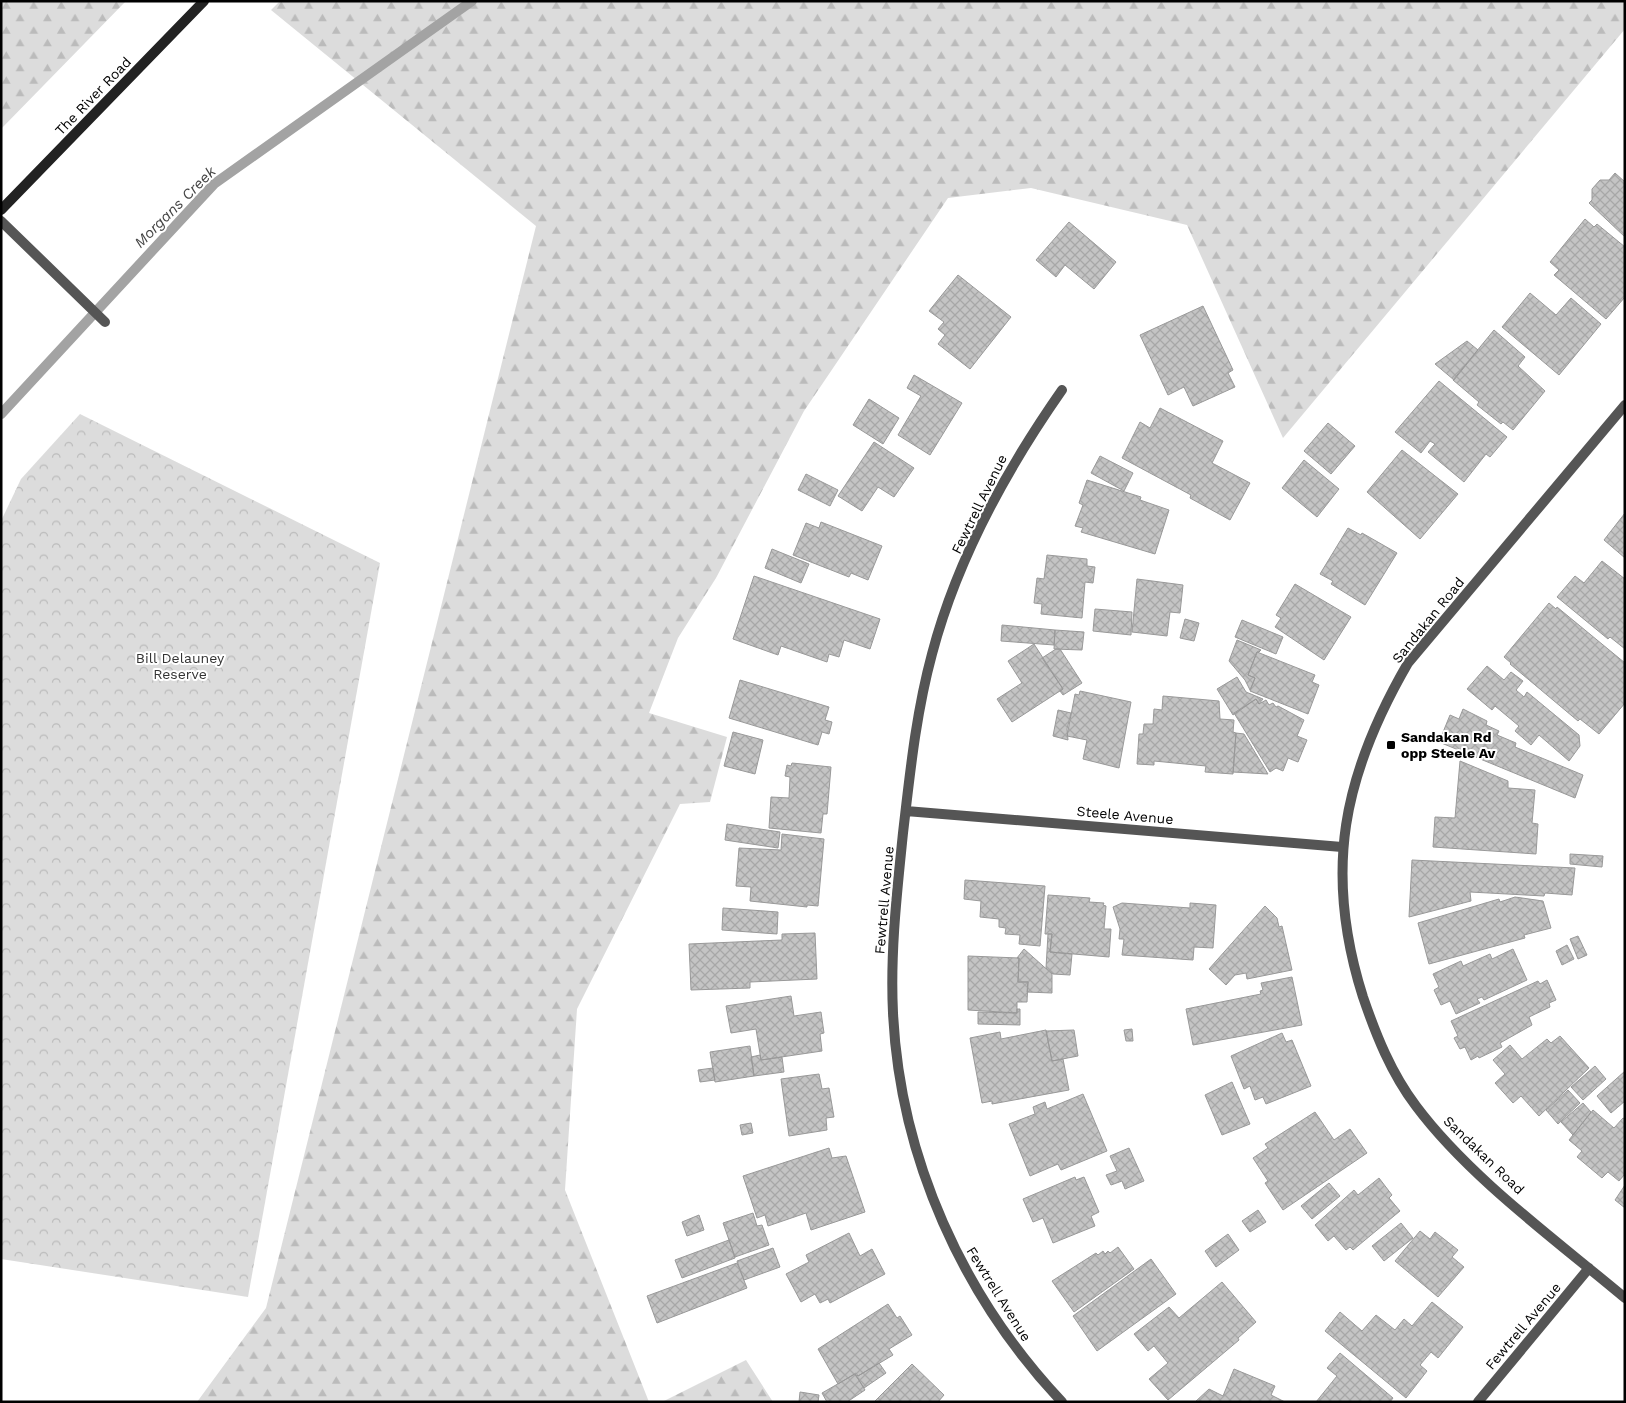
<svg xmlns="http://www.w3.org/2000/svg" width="1626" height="1403" viewBox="0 0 1626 1403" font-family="'Work Sans',sans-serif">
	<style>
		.forest { fill: url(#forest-firs) }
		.park { fill: url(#park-crowns) }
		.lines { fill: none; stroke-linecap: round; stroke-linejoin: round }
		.stream { stroke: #a3a3a3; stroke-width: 10 }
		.building { fill: url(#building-cross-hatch); stroke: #999 }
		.service { stroke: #555; stroke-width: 10 }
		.minor { stroke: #555; stroke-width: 10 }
		.secondary { stroke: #222; stroke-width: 10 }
		.poi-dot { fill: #000; stroke: #fff; stroke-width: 2 }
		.labels { text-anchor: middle; stroke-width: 4; stroke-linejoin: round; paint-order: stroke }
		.street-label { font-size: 14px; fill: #000; stroke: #fff }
		.park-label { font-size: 14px; fill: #333; stroke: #fff }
		.poi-label { font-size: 14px; font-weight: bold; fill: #000; stroke: #fff; text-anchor: start }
		.water-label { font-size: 15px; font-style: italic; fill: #444; stroke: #fff }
	</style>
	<defs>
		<pattern id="forest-firs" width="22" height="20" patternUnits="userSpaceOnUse" patternTransform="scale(1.25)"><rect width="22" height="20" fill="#dcdcdc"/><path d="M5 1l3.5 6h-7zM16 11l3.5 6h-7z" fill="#bbb"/></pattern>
		<pattern id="park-crowns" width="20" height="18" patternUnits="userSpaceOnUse" patternTransform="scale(1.25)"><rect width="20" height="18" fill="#dcdcdc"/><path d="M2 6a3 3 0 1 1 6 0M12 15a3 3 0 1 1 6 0" fill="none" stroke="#bbb"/></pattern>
		<pattern id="building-cross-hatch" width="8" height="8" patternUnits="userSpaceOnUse" patternTransform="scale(1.25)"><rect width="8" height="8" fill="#c4c4c4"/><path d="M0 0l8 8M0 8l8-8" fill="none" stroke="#a7a7a7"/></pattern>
	</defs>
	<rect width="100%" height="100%" fill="#fff"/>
	<path class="forest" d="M1,1H126L1,129Z
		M280,1H1625V29L1283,438L1187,225L1031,188L948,198L804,411L716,578L678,638L649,713L727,737L710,802L680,804L577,1009L565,1190L649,1402H197L266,1308L536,226L271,10Z
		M746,1360L773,1402H662Z"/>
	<path class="park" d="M80,414L380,563L248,1297L1,1259V521L21,479Z"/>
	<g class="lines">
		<path class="stream" d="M1,414L214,184L472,1"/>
	</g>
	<path class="building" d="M1615,173L1625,182V237L1589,203L1592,200V189L1600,180H1609Z
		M1585,219L1594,227L1597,224L1625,247V297L1606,319L1554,275L1559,270L1550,262Z
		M1069,222L1116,262L1094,289L1065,265L1056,277L1036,260Z
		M958,275L1011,317L970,369L938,344L945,335L938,329L944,322L929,311Z
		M1530,293L1556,315L1571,298L1601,324L1559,375L1502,327Z
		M1203,306L1233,370L1228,373L1235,387L1193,406L1184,387L1168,395L1140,335Z
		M1494,330L1525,357L1518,366L1545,391L1513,430L1503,422L1501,424L1477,405L1479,402L1453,380Z
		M1467,341L1478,350L1454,380L1435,364Z
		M914,375L962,403L930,455L898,435L921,396L907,388Z
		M1439,381L1507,437L1490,457L1486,454L1464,482L1428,452L1435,444L1430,441L1421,453L1395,432Z
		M869,399L899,418L883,444L853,425Z
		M1160,408L1223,441L1212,463L1250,483L1230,520L1190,498L1191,495L1122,458L1140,422L1150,428Z
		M1328,423L1355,446L1331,474L1304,451Z
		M874,442L914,468L894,497L878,487L862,511L838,496Z
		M1402,450L1458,494L1420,539L1367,492Z
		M1100,456L1133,473L1124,491L1091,473Z
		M1304,460L1339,489L1317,517L1282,488Z
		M806,474L838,490L830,506L798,490Z
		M1087,480L1141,497L1140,500L1169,510L1155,554L1081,532L1083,528L1075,526L1083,505L1079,503Z
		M1625,513V558L1604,540Z
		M821,522L882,546L868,580L851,573L849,577L793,555L806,523L819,528Z
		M1348,528L1361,535L1362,533L1397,553L1365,605L1331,584L1333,581L1320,574Z
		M772,549L809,564L801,583L765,568Z
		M1047,555L1087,559V566L1095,567L1093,583L1085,582L1082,618L1041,614L1042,604L1034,603L1037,578L1044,579Z
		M1602,561L1625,579V649L1610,637L1608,639L1557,597L1575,576L1584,583Z
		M754,576L880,619L870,649L844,640L839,657L829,654L827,662L781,646L778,655L733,639Z
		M1137,579L1183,585L1180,613L1170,612L1167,636L1132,632Z
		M1295,584L1351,617L1324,660L1275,627L1281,618L1276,615Z
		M1549,603L1556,609L1557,607L1625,663V703L1599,734L1580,719L1578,721L1510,664L1511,663L1504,657Z
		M1095,609L1132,612L1131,635L1093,631Z
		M1185,619L1199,623L1194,641L1180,638Z
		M1242,620L1283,637L1276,654L1235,637Z
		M1002,625L1055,630L1054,645L1001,641Z
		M1055,630L1084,632L1082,650L1054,649Z
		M1237,640L1261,650L1259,652H1257L1248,675L1255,678L1250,690L1245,680L1229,661Z
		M1034,644L1063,689L1012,722L997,699L1022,683L1008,661Z
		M1056,649H1060L1082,683L1063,695L1060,691L1063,689L1042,658Z
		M1257,652L1315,675L1312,682L1319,685L1308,714L1250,691L1255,678L1248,675Z
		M1487,666L1504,680L1511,672L1523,681L1516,690L1524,697L1527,692L1579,735L1580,746L1569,761L1539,735L1531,745L1515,731L1519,726L1495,706L1492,710L1467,689Z
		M1237,677L1246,692L1263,699L1259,704L1256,699L1233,715L1217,689Z
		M740,680L829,707L825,720L832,722L829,734L822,732L818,745L729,718Z
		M1080,691L1131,702L1119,768L1083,759L1087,740L1067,736L1075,694L1079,695Z
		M1163,696L1219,701L1220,719L1234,720L1233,732L1236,733L1233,774L1205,772L1206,766L1154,761V765L1137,764L1139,734H1143L1144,724H1153L1154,709L1162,710Z
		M1256,699L1259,704L1266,700L1269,705L1273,703L1276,707L1278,706L1304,720L1297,736L1307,740L1298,762L1288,758L1283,771L1276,768L1270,772L1234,713Z
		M1463,709L1487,721L1486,725L1499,731L1497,735L1516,743L1515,747L1583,775L1575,798L1439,742L1450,715L1459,719Z
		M1058,710L1071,713L1067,729L1068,740L1053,736Z
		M733,732L763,740L755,774L724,766Z
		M1236,733L1244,734L1268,774L1233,772Z
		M1460,761L1508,781V788L1535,790L1532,823L1538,824L1536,854L1433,847L1435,817L1455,818Z
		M792,763L831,767L827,814H823L821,833L769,828L771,797L789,798L790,777L785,776L787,765L791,766Z
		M727,824L780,832L778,848L725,840Z
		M782,834L824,839L818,906L807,905V907L750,901L751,887L736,886L739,848L781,850Z
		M1570,854L1603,856L1602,867L1570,864Z
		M1412,860L1575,868L1572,895L1545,893L1544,896L1470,892L1471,901L1409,917Z
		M965,880L1045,886L1040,946L1019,944L1020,935L1005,934L1006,928L999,927V919L980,917L981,901L964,899Z
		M1048,895L1090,898L1089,902L1104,903L1103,905L1106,906L1104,929H1111L1109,957L1050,952L1052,934H1045Z
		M1515,897L1543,901L1551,928L1524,935L1525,938L1429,964L1418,923L1499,899L1500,902Z
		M1122,903L1190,908V903L1216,905L1213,948L1194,947L1193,960L1122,955L1124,939H1119L1120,929L1113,907Z
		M1265,906L1277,918L1279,927L1282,926L1292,970L1247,979L1246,973L1235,975L1226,985L1209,969Z
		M723,908L778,912L777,934L722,930Z
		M815,933L817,979L750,982V988L691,990L689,944L782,940V934Z
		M1048,934H1052L1050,952L1072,954L1070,975L1053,974L1046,968Z
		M1578,936L1587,955L1578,959L1570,939Z
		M1567,945L1574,959L1562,965L1556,951Z
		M1024,949L1052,974V993L1027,992L1028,982H1018L1019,958H1017Z
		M1513,949L1527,980L1484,1000L1482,997L1477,999L1480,1003L1456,1014L1450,1001L1441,1005L1434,990L1439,987L1433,974L1461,961L1463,966L1490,954L1492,959Z
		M968,956L1019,958L1018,982H1028L1027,1002H1017V1013L968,1010Z
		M1292,977L1302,1025L1193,1045L1186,1009L1261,994L1260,991L1263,990L1261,983Z
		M1547,980L1556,1000L1549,1003L1550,1007L1529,1017L1532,1025L1500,1043L1502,1047L1479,1058L1478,1056L1471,1060L1465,1047L1460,1049L1454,1038L1458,1036L1451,1021L1538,981L1540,984Z
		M791,996L794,1016L821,1012L824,1033L820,1034L822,1051L761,1060L756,1029L731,1033L726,1006Z
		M1017,1009H1020V1025L978,1024V1012L1017,1013Z
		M1132,1029L1133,1041H1126L1124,1030Z
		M1046,1030L1052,1061L1063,1059L1069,1090L992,1104V1101L982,1103L970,1038L1000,1032L1001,1039Z
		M1074,1030L1078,1056L1052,1061L1046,1031Z
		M1282,1033L1286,1042L1292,1040L1311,1086L1266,1104L1263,1097L1255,1100L1250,1086L1244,1089L1231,1056Z
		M1560,1036L1589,1068L1539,1116L1521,1096L1513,1103L1495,1083L1505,1074L1493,1060L1510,1045L1522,1059L1547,1039L1551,1043Z
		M750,1046L754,1076L715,1082L710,1052Z
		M760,1055L761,1060L782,1057L784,1072L754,1076L751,1057Z
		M1595,1066L1606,1079L1583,1100L1571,1087Z
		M713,1068L715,1080L700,1082L698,1070Z
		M1625,1071V1101L1611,1113L1597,1096Z
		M819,1074L822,1089L829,1088L834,1117L826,1118L827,1130L789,1136L781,1079Z
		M1232,1082L1250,1124L1222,1135L1205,1095Z
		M1568,1090L1580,1103L1558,1124L1546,1110Z
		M1083,1094L1107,1151L1061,1170L1058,1164L1030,1176L1009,1124L1035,1114L1033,1107L1045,1102L1047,1109Z
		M1583,1103L1591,1112L1573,1135L1561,1122Z
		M1593,1110L1614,1128L1623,1118L1625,1119V1174L1619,1181L1608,1172L1602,1178L1577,1157L1582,1151L1569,1140Z
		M1315,1112L1334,1140L1350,1129L1367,1153L1283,1210L1265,1183L1268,1181L1253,1158L1268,1148L1265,1144Z
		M751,1123L753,1133L742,1135L740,1125Z
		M829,1148L832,1158L846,1156L865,1212L811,1230L806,1213L768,1226L765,1215L757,1218L743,1176Z
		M1129,1148L1144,1181L1125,1189L1122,1181L1111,1185L1106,1175L1117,1171L1110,1156Z
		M1075,1177L1076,1180L1084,1177L1099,1212L1091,1216L1095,1226L1053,1243L1043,1218L1033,1222L1023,1199Z
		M1379,1178L1392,1195L1389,1198L1400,1211L1353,1250L1350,1247L1346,1250L1334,1236L1328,1241L1315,1225L1354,1190L1358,1195Z
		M1329,1183L1340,1196L1312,1219L1301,1206Z
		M1625,1185V1208L1615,1200Z
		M1258,1210L1266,1222L1250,1232L1242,1221Z
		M753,1213L757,1226L762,1225L769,1245L735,1257L723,1223Z
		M699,1215L704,1230L687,1236L682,1222Z
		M1401,1223L1413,1238L1384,1261L1372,1246Z
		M1420,1231L1430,1239L1435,1232L1458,1250L1452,1257L1464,1267L1438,1297L1395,1261Z
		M849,1233L860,1256L872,1249L885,1274L830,1303L828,1299L820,1303L815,1294L801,1302L786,1274L809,1262L806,1255Z
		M1228,1234L1239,1250L1216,1267L1205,1251Z
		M729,1240L735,1258L682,1278L675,1260Z
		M1118,1247L1134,1269L1074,1312L1052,1281L1096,1253L1098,1255L1103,1251L1105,1254L1108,1251L1110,1253Z
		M773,1248L780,1267L744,1280L737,1261Z
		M1151,1259L1176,1294L1097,1351L1073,1316Z
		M737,1263L747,1288L657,1323L647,1296Z
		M1222,1282L1256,1322L1238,1338L1239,1340L1168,1400L1149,1379L1168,1363L1154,1346L1148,1351L1134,1334L1169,1307L1179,1318Z
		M1432,1302L1463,1327L1438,1358L1431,1352L1420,1365L1427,1371L1406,1398L1325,1331L1340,1312L1362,1331L1376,1315L1395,1330L1404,1319L1412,1326Z
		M888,1304L897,1318L900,1316L912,1335L889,1349L893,1355L858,1376L856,1373L838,1384L818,1349Z
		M1340,1353L1393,1398L1390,1402H1316L1337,1376L1327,1368Z
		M879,1363L886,1373L864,1388L855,1374L858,1376Z
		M912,1364L944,1395L938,1402H874Z
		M1234,1369L1275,1386L1271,1395L1285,1402H1195L1209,1389L1223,1396Z
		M855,1374L865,1390L847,1402H827L822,1393Z
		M800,1392L819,1395L818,1402H799Z"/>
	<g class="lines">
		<path class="service" d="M1,221L105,322"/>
		<path class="minor" d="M1625,405L1408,663C1343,775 1323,871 1363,997C1376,1035 1391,1073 1416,1106C1469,1177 1556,1240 1625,1298
			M906,811L1342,847
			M1062,1402C963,1297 900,1158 893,1013C890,953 897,892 903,833C910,773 916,713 932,654C957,559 1006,470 1062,390
			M1478,1402L1589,1268"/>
		<path class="secondary" d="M1,210L204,1"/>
	</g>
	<rect class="poi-dot" x="1386" y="740" width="10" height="10" rx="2.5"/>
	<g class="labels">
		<g class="street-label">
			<text transform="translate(93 96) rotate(-46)" y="5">The River Road</text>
			<text transform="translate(979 504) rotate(-64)" y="5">Fewtrell Avenue</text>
			<text transform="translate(1428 620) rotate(-51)" y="5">Sandakan Road</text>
			<text transform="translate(1125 815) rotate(5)" y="5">Steele Avenue</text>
			<text transform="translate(884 900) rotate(-85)" y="5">Fewtrell Avenue</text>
			<text transform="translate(1484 1155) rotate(44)" y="5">Sandakan Road</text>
			<text transform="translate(999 1294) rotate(58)" y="5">Fewtrell Avenue</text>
			<text transform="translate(1523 1326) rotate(-50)" y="5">Fewtrell Avenue</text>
		</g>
		<g class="park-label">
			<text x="180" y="663">Bill Delauney<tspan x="180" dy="16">Reserve</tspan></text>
		</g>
		<g class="poi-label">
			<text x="1401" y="742">Sandakan Rd<tspan x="1401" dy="16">opp Steele Av</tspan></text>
		</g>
		<g class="water-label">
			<text transform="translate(175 207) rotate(-45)" y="5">Morgans Creek</text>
		</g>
	</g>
	<rect width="1626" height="1403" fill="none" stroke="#000000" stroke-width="5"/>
</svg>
